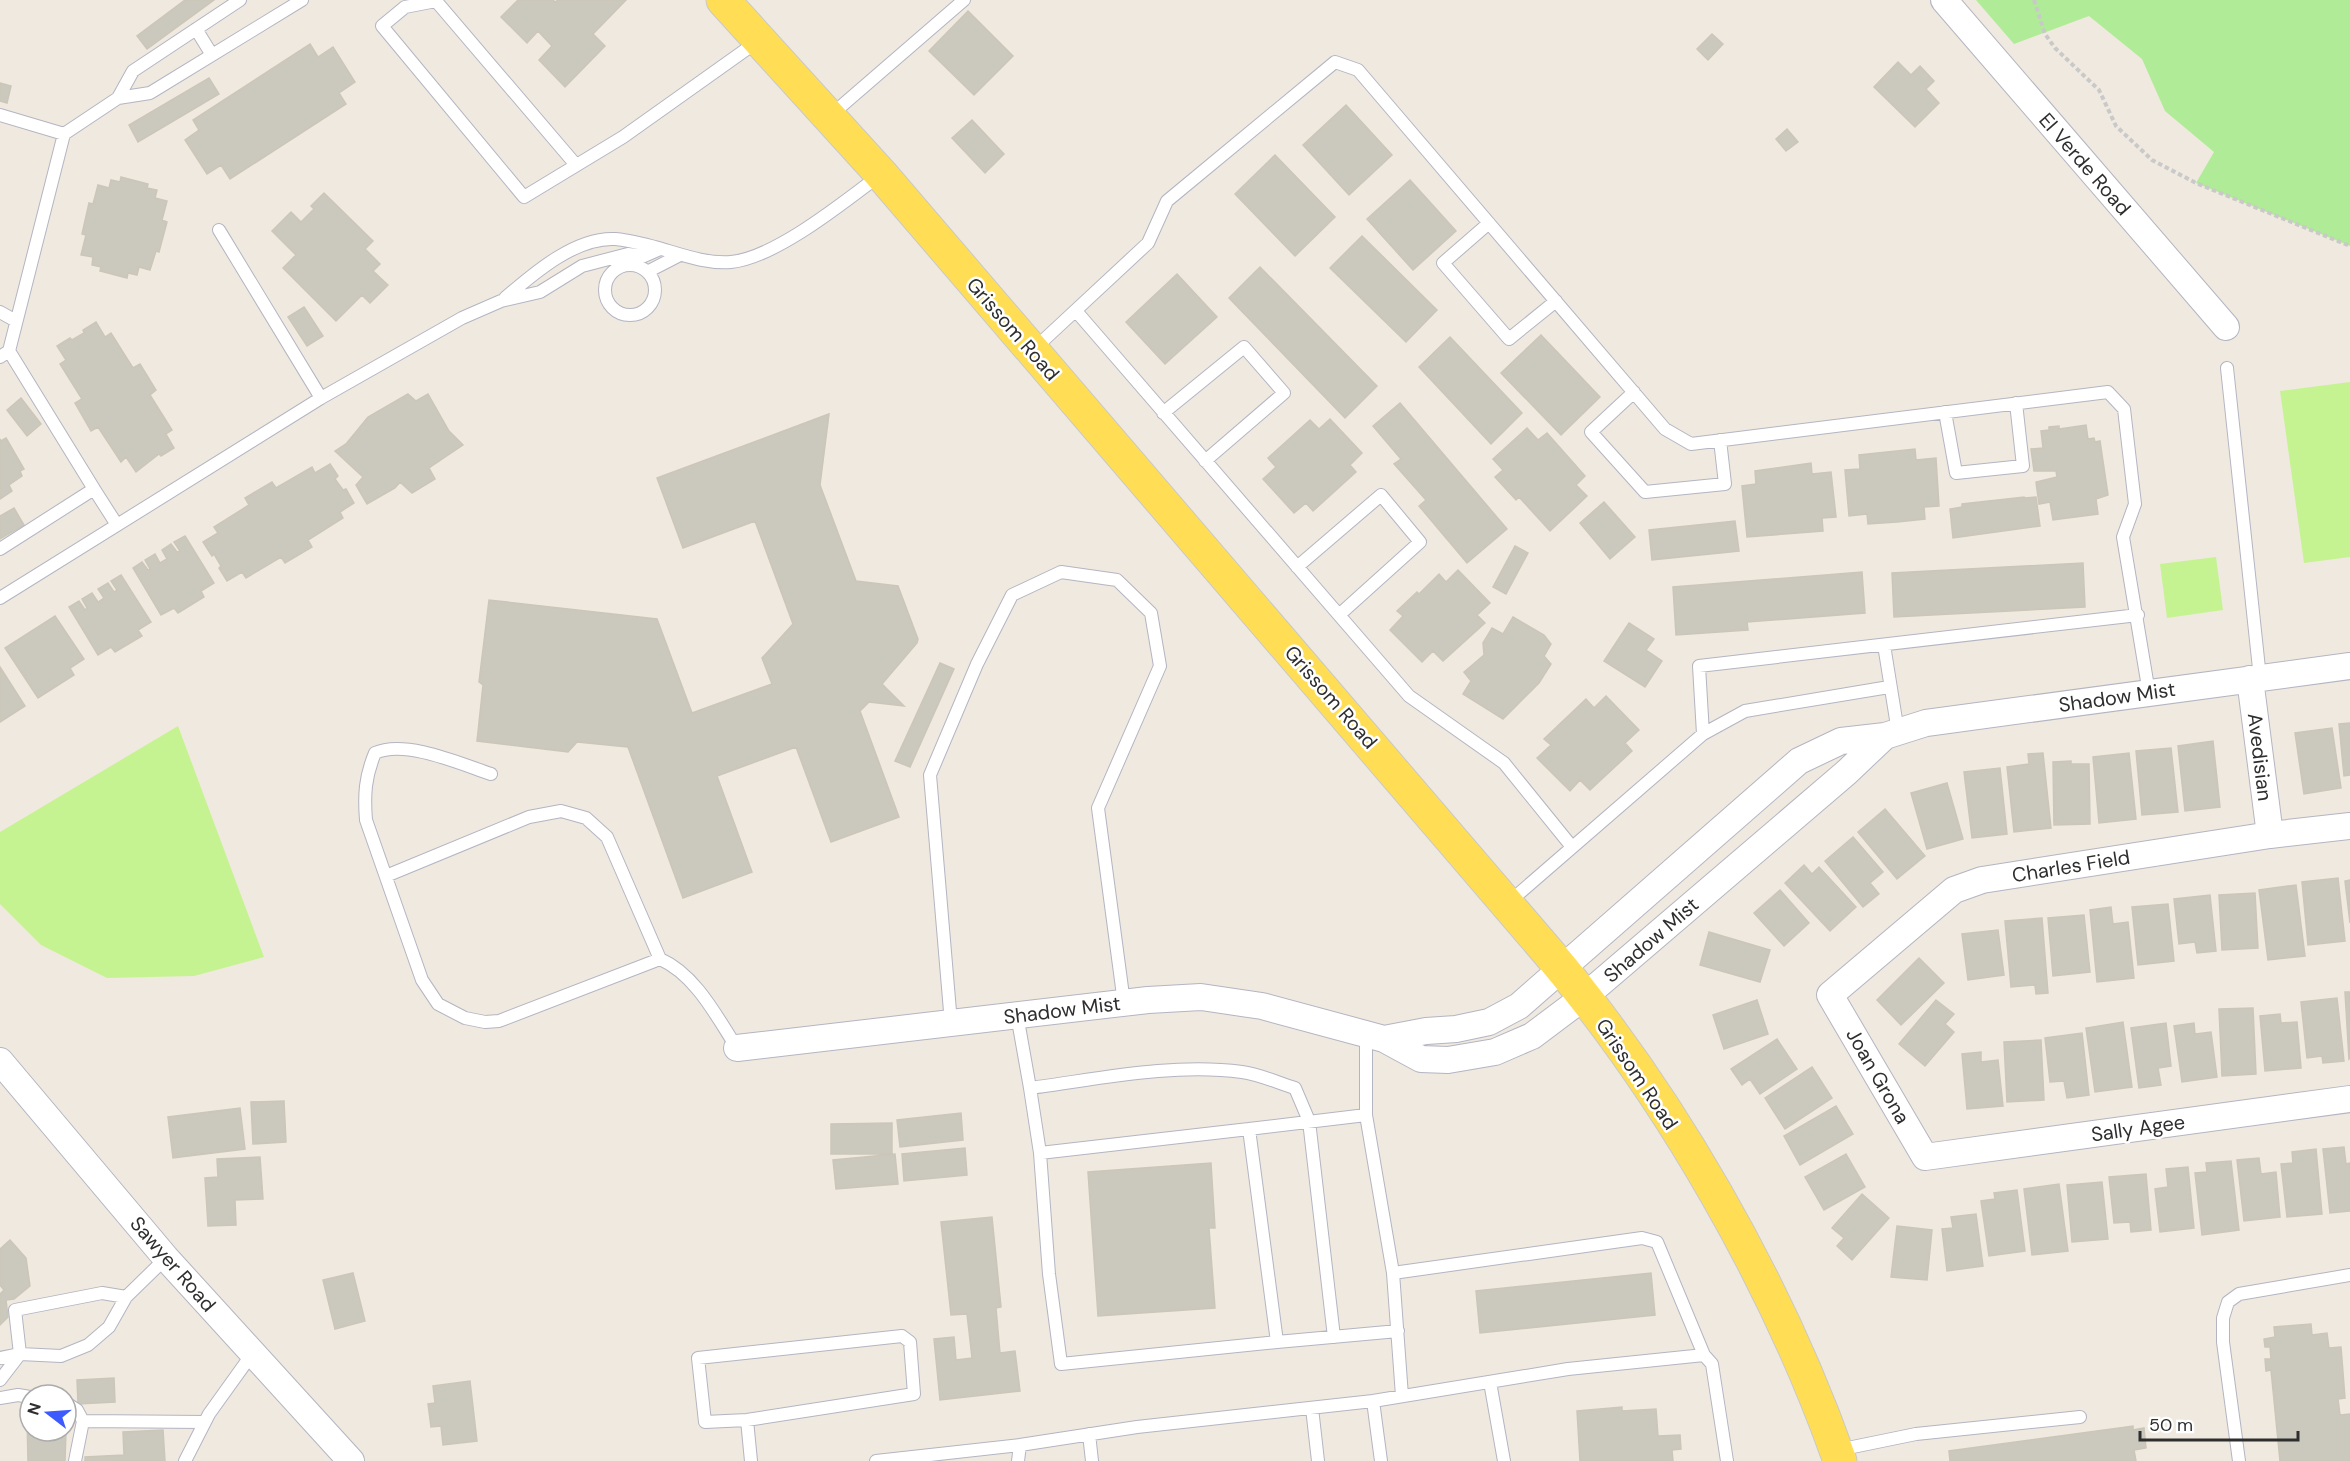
<svg xmlns="http://www.w3.org/2000/svg" width="2350" height="1461" viewBox="0 0 2350 1461" font-family="'DM Sans',sans-serif">
	<style>
		.green { fill: #b0eb97 }
		.pitch { fill: #c6f392 }
		.building { fill: #cbc8bd; stroke: #ccc6b8; stroke-width: 1.5 }
		.lines { fill: none; stroke-linecap: round; stroke-linejoin: round }
		.service-casing { stroke: #b3b5c2; stroke-width: 14 }
		.minor-casing { stroke: #b3b5c2; stroke-width: 28 }
		.primary-casing { stroke: #c9c9c9; stroke-width: 35 }
		.path { stroke: #c9c9c9; stroke-width: 4; stroke-dasharray: 4.5 3; stroke-linecap: butt }
		.service { stroke: #fff; stroke-width: 12 }
		.minor { stroke: #fff; stroke-width: 26 }
		.primary { stroke: #ffde56; stroke-width: 33 }
		.labels { text-anchor: middle; stroke-width: 5; stroke-linejoin: round; paint-order: stroke }
		.street-label { font-size: 20px; fill: #2e2e2e; stroke: #fff }
	</style>
	<rect width="100%" height="100%" fill="#f0e9df"/>
	<path class="green" d="M1976,0H2350V246L2196,183L2214,152L2165,111L2142,59L2089,16L2014,44Z"/>
	<path class="pitch" d="M2350,382V557L2304,563L2280,391Z
		M2216,557L2223,610L2167,618L2160,564Z
		M178,726L264,957L194,976L107,978L41,945L0,904V832Z"/>
	<path class="building" d="M185,0H214L147,49L137,36Z
		M518,0H553L555,2L558,0H626L593,34L605,46L565,87L539,60L552,46L538,31L527,43L501,17Z
		M968,11L1013,56L974,95L929,51Z
		M1712,34L1723,44L1708,60L1697,49Z
		M310,44L318,57L333,47L355,82L339,93L346,104L230,179L221,165L207,174L185,140L199,130L193,120Z
		M1898,62L1911,75L1920,66L1934,81L1926,89L1939,103L1915,127L1874,87Z
		M209,78L219,94L138,142L129,125Z
		M0,83L11,86L7,103L0,101Z
		M1346,105L1392,155L1349,195L1303,145Z
		M972,120L1004,154L985,173L952,138Z
		M1787,129L1798,142L1786,151L1776,139Z
		M1275,155L1335,217L1295,256L1235,194Z
		M121,177L148,184L147,188L157,190L155,198L167,201L162,220L167,222L159,252L156,251L150,270L139,267L137,275L128,273L127,278L100,271L101,267L92,265L93,257L81,255L86,235L82,234L89,203L93,204L98,185L109,188L111,180L120,182Z
		M1410,180L1456,231L1413,270L1367,219Z
		M324,193L373,241L365,249L380,264L373,271L388,285L370,303L362,295L336,321L283,268L296,255L272,231L291,212L301,222L314,209L311,206Z
		M1362,236L1437,310L1406,342L1330,268Z
		M1260,267L1377,386L1345,418L1229,298Z
		M1177,274L1217,317L1165,364L1126,322Z
		M304,307L323,336L307,346L288,317Z
		M96,322L105,337L111,333L133,368L140,364L156,390L150,395L172,430L166,434L174,448L161,456L159,454L136,472L126,457L121,462L98,427L91,431L75,403L82,399L60,364L66,360L57,346L70,338L72,340L84,333L83,330Z
		M1541,335L1600,397L1561,435L1501,373Z
		M1450,337L1522,413L1491,444L1419,367Z
		M408,394L416,401L428,394L449,431L463,445L429,468L435,479L412,493L400,482L395,488L367,504L356,485L363,477L335,451L346,444L368,417Z
		M21,398L41,424L27,436L7,410Z
		M1400,403L1507,529L1467,563L1419,506L1426,500L1394,464L1401,459L1373,426Z
		M829,414L820,485L856,581L898,586L918,639L917,643L882,684L904,706L869,702L860,711L899,817L831,842L796,747L717,776L752,872L683,898L628,747L577,742L568,752L477,741L483,685L479,682L489,600L657,619L692,713L772,684L762,658L793,624L755,521L683,548L657,478Z
		M1330,419L1362,453L1350,465L1356,472L1313,511L1306,503L1294,513L1263,479L1276,467L1268,458L1310,420L1319,429Z
		M2086,425L2088,439L2094,438L2095,442L2100,441L2108,495L2096,499L2098,514L2053,520L2050,502L2039,504L2036,482L2057,477L2056,471H2034L2031,449L2043,448L2041,431L2049,430V427L2059,426V429Z
		M1527,428L1538,440L1547,433L1585,476L1576,485L1587,496L1550,531L1519,497L1516,500L1495,477L1503,470L1493,459Z
		M6,438L24,469L20,471L22,476L9,485L12,491L0,499V439L1,441Z
		M1915,449L1916,460L1936,458L1939,506L1924,507L1925,519L1897,522L1868,524L1867,514L1849,516L1845,470L1860,469L1859,455Z
		M1811,463L1812,474L1831,472L1836,517L1822,518L1823,531L1747,537L1742,486L1756,484L1755,471Z
		M330,464L338,476L335,479L343,490L346,489L354,503L340,512L343,518L308,540L312,547L285,563L281,557L246,578L242,572L227,581L219,568L221,566L214,554L212,556L203,542L218,533L214,527L249,505L245,498L272,482L276,488L312,467L315,473Z
		M2024,497V498L2036,497L2040,526L1953,538L1950,509L1962,507V504Z
		M1604,502L1635,537L1610,559L1580,523Z
		M14,508L24,525L0,539V516Z
		M1735,521L1739,551L1652,560L1649,530Z
		M185,536L214,583L201,591L204,597L178,613L174,608L161,615L133,568L142,562L148,570L150,569L145,560L155,554L160,563L167,559L162,550L171,544L177,552L180,551L174,542Z
		M1515,546L1528,553L1506,594L1493,587Z
		M2083,563L2085,607L1894,617L1892,573Z
		M1458,570L1490,603L1477,615L1485,623L1443,661L1433,651L1422,662L1390,630L1403,616L1397,611L1417,592L1419,594L1439,574L1446,582Z
		M1862,572L1865,613L1747,622L1748,630L1676,635L1673,587Z
		M121,575L151,622L138,630L142,636L115,652L111,647L98,655L69,607L79,601L85,610L87,608L82,599L92,593L98,602L104,598L98,589L108,583L114,592L117,590L111,581Z
		M55,616L84,659L70,668L74,675L38,698L5,648Z
		M1513,617L1544,635L1551,644L1544,656L1551,664L1539,683L1503,719L1463,694L1471,681L1464,672L1484,655L1483,643L1492,628L1503,634Z
		M1629,623L1654,639L1646,650L1662,661L1645,687L1604,661Z
		M940,663L954,669L910,767L895,761Z
		M0,667L25,706L0,722Z
		M1606,696L1639,730L1625,743L1632,751L1590,790L1580,780L1570,791L1537,758L1551,745L1544,739L1586,699L1594,708Z
		M2350,723V775L2344,776L2339,724Z
		M2332,728L2341,788L2304,794L2295,733Z
		M2213,741L2220,807L2185,811L2178,746Z
		M2171,748L2178,812L2142,815L2136,751Z
		M2043,753L2051,828L2014,832L2007,767L2029,764L2028,754Z
		M2129,753L2136,819L2099,823L2093,757Z
		M2071,761V764H2089L2090,824L2054,825L2053,762Z
		M2000,768L2007,834L1972,838L1964,772Z
		M1947,783L1963,839L1927,849L1911,793Z
		M1885,809L1925,856L1897,879L1858,832Z
		M1853,837L1883,872L1870,883L1879,894L1863,907L1825,861Z
		M1804,865L1812,874L1819,867L1856,907L1830,931L1785,883Z
		M2338,878L2345,941L2308,945L2302,882Z
		M2350,880V923L2345,881Z
		M2296,885L2305,956L2268,960L2259,890Z
		M1780,890L1809,923L1784,946L1754,913Z
		M2255,893L2258,948L2222,950L2219,895Z
		M2210,895L2216,951L2197,953L2195,942L2179,944L2174,899Z
		M2168,904L2174,961L2138,965L2132,907Z
		M2111,907L2113,924L2128,922L2134,978L2097,982L2090,910Z
		M2084,915L2090,972L2053,976L2048,918Z
		M2042,918L2048,993L2036,994L2035,985L2011,987L2005,921Z
		M1998,930L2004,975L1968,980L1962,934Z
		M1709,932L1770,950L1760,982L1700,965Z
		M1919,958L1944,983L1901,1025L1877,1000Z
		M2345,992H2350V1058L2349,1059Z
		M2337,998L2344,1061L2323,1063L2322,1056L2307,1058L2301,1002Z
		M1757,1000L1768,1034L1724,1049L1713,1015Z
		M1936,1000L1954,1014L1945,1024L1954,1032L1925,1066L1899,1044Z
		M2253,1008L2256,1074L2222,1076L2219,1009Z
		M2280,1014L2281,1023L2297,1022L2301,1068L2265,1071L2260,1016Z
		M2123,1022L2132,1087L2095,1092L2086,1028Z
		M2166,1023L2171,1066L2158,1068L2161,1085L2139,1088L2131,1028Z
		M2194,1023L2195,1034L2211,1032L2217,1077L2182,1082L2174,1026Z
		M2082,1033L2089,1095L2067,1098L2064,1081L2050,1082L2045,1038Z
		M1777,1039L1797,1069L1760,1094L1750,1079L1742,1085L1731,1069Z
		M2041,1040L2044,1100L2007,1102L2004,1042Z
		M1981,1052V1062L1998,1060L2003,1106L1967,1109L1962,1054Z
		M1812,1067L1832,1098L1785,1129L1765,1098Z
		M284,1101L286,1142L253,1144L251,1102Z
		M1836,1106L1853,1134L1800,1165L1784,1136Z
		M240,1108L245,1149L173,1158L168,1117Z
		M961,1113L963,1140L900,1147L897,1120Z
		M892,1123V1154H831V1124Z
		M2344,1147L2346,1164L2350,1163V1211L2330,1213L2323,1149Z
		M965,1148L967,1175L904,1181L902,1154Z
		M2316,1149L2322,1214L2287,1217L2281,1164L2293,1163L2292,1152Z
		M895,1154L898,1184L836,1189L833,1160Z
		M1846,1154L1865,1187L1824,1210L1805,1177Z
		M260,1157L263,1199L235,1200L236,1225L208,1226L205,1178L218,1177L217,1159Z
		M2259,1158L2261,1174L2276,1172L2280,1217L2244,1221L2237,1160Z
		M2231,1161L2239,1230L2202,1235L2195,1173L2207,1172L2206,1163Z
		M1211,1163L1215,1228H1209L1215,1308L1098,1316L1088,1172Z
		M2188,1167L2194,1228L2160,1232L2155,1189L2168,1187L2166,1169Z
		M2146,1174L2151,1230L2131,1232L2130,1222L2114,1223L2109,1177Z
		M2102,1182L2108,1239L2072,1242L2067,1185Z
		M2059,1184L2068,1251L2032,1255L2024,1189Z
		M2017,1190L2025,1251L1989,1256L1981,1201L1995,1199L1994,1193Z
		M1862,1194L1889,1218L1852,1260L1837,1246L1844,1238L1832,1228Z
		M1976,1214L1983,1266L1947,1271L1942,1229L1953,1228L1951,1217Z
		M992,1217L1001,1307L996,1308L1000,1353L1015,1351L1020,1391L940,1400L934,1339L954,1337L956,1360L972,1358L967,1314L951,1315L941,1222Z
		M1897,1226L1932,1230L1927,1280L1891,1277Z
		M10,1240L26,1258L30,1286L14,1299L6,1300L8,1317L0,1325V1294L4,1290L0,1285V1249Z
		M353,1273L365,1321L335,1329L323,1280Z
		M1651,1273L1655,1315L1480,1333L1476,1291Z
		M2311,1324L2312,1335L2327,1333L2329,1348L2341,1347L2345,1398L2338,1399L2340,1415L2350,1414V1461H2280L2271,1370L2266,1371L2265,1359H2271L2270,1347H2265L2264,1339L2275,1337L2274,1327Z
		M114,1378L115,1402L78,1404L77,1380Z
		M470,1381L477,1441L443,1445L441,1426L431,1427L428,1404L435,1403L433,1386Z
		M1622,1407V1411L1656,1409L1658,1436L1680,1435L1681,1449L1672,1450L1673,1461H1580L1577,1411Z
		M27,1418H30V1431H66L65,1461H28Z
		M2133,1426V1430L2144,1428L2146,1448L2134,1450L2136,1461H1950L1949,1451Z
		M163,1430L165,1461H85V1457L124,1455L123,1432Z"/>
	<g class="lines">
		<defs>
			<path id="service" d="M196,29L212,55
				M118,98L133,71L240,0
				M0,115L64,134
				M831,115L964,0
				M576,165L436,1L405,7L382,26L524,197L623,137L758,41
				M1489,223L1443,263L1509,339L1556,301
				M219,230L321,398
				M605 290a25 25 0 1 1 50 0a25 25 0 1 1-50 0Z
				M647,272L680,255
				M505,298C533,274 575,237 615,239C628,240 643,244 655,247C680,254 705,264 731,262C775,258 844,202 880,175
				M1076,311L1409,696L1504,763L1572,847
				M0,312L16,321
				M1033,350L1148,243L1167,201L1335,62L1358,70L1665,429L1691,444L2108,392L2124,409L2135,504L2123,537L2149,693
				M9,351L94,489
				M0,357L9,351L64,134L118,98L150,93L302,0
				M2227,368L2260,678
				M1634,392L1591,432L1645,492L1725,484L1720,440
				M1945,412L1956,473L2023,466L2016,403
				M1163,413L1244,347L1284,393L1205,461
				M0,549L94,489L117,525
				M1297,567L1381,495L1420,542L1339,615
				M0,598L321,398L462,318L501,301L540,292L582,266L628,254L644,256L660,249
				M1884,645L1898,732
				M1703,734L1699,666L2138,615
				M491,774C461,764 405,739 375,753C365,777 364,795 366,820L422,980L438,1004L465,1018L485,1022L499,1021L660,959C695,974 717,1017 737,1048
				M386,876L529,817L561,811L586,818L607,837L660,959
				M1508,903L1703,734L1745,711L1889,687
				M1017,1015L1030,1088
				M951,1023L930,775L977,664L1012,595L1061,572L1117,580L1151,613L1160,666L1098,808L1124,1003
				M1366,1115V1035
				M1249,1129L1040,1153L1049,1274L1061,1364L1277,1342
				M1040,1153L1030,1088C1099,1079 1172,1063 1242,1072C1259,1074 1278,1083 1295,1088L1309,1121L1334,1337
				M1393,1273L1366,1115L1249,1129L1277,1342L1398,1331
				M902,1336L910,1342L914,1394L747,1420L705,1422L698,1358Z
				M0,1358L20,1354L61,1356L88,1345L109,1327L126,1297
				M0,1380L20,1354L15,1310L102,1293L126,1297L166,1258
				M1490,1382L1504,1461
				M1402,1396L1393,1273L1642,1238L1657,1242L1704,1355
				M0,1398L18,1395L30,1397
				M1373,1401L1568,1369L1704,1355L1712,1364L1727,1461
				M66,1403L77,1410L83,1421
				M1312,1408L1318,1461
				M747,1420L751,1461
				M1089,1434L1092,1461
				M1838,1450L1916,1434L2080,1417
				M75,1461L83,1421L205,1422
				M185,1461L209,1414L252,1354
				M876,1461L1020,1445
				M1018,1461L1020,1445L1137,1427L1373,1401L1381,1461
				M2239,1461L2223,1342V1318L2228,1302L2239,1294L2350,1275"/>
			<path id="minor" d="M1944,0L2226,327
				M2250,679L2270,835
				M2350,826L2270,835L1982,880L1954,890L1830,995L1925,1157L2350,1099
				M1384,1039L1426,1031L1456,1029L1489,1022L1519,1006L1799,761L1841,741L1885,736L1926,723L2350,666
				M737,1048L1148,1000L1201,997L1262,1006L1384,1039L1421,1059L1448,1060L1495,1052L1532,1036L1584,997L1847,772L1885,736
				M0,1061L166,1258L351,1461"/>
			<path id="primary" d="M723,0L881,174L1548,952C1670,1096 1777,1283 1840,1461"/>
		</defs>
		<use href="#service" class="service-casing"/>
		<use href="#minor" class="minor-casing"/>
		<use href="#primary" class="primary-casing"/>
		<path class="path" d="M2034,0L2045,34L2055,48L2099,90L2116,126L2152,160L2196,183L2350,246"/>
		<use href="#service" class="service"/>
		<use href="#minor" class="minor"/>
		<use href="#primary" class="primary"/>
	</g>
	<g class="labels">
		<g class="street-label">
			<text transform="translate(2085 164) rotate(49)" y="7">El Verde Road</text>
			<text transform="translate(1013 329) rotate(49)" y="7">Grissom Road</text>
			<text transform="translate(1331 697) rotate(49)" y="7">Grissom Road</text>
			<text transform="translate(2117 697) rotate(-8)" y="7">Shadow Mist</text>
			<text transform="translate(2260 757) rotate(83)" y="7">Avedisian</text>
			<text transform="translate(2071 866) rotate(-9)" y="7">Charles Field</text>
			<text transform="translate(1651 940) rotate(-41)" y="7">Shadow Mist</text>
			<text transform="translate(1062 1010) rotate(-7)" y="7">Shadow Mist</text>
			<text transform="translate(1637 1074) rotate(56)" y="7">Grissom Road</text>
			<text transform="translate(1878 1076) rotate(60)" y="7">Joan Grona</text>
			<text transform="translate(2138 1128) rotate(-8)" y="7">Sally Agee</text>
			<text transform="translate(173 1264) rotate(49)" y="7">Sawyer Road</text>
		</g>
	</g>
	<g transform="translate(48 1413) rotate(287)"><circle r="28" fill="#ffffff" stroke="#ababab" stroke-width="1.5"/>
	<path d="M0-4.5L10 22L0 15L-10 22Z" fill="#3d5aff"/>
	<text y="-9" font-size="16" font-weight="bold" text-anchor="middle" fill="#2e2e2e">N</text>
	</g>
	<path d="M2140 1431v9h158v-9" fill="none" stroke="#2e2e2e" stroke-width="3"/>
	<text x="2149" y="1431" font-size="18" fill="#2e2e2e" stroke="#ffffff" stroke-width="4.5" paint-order="stroke">50 m</text>
</svg>
